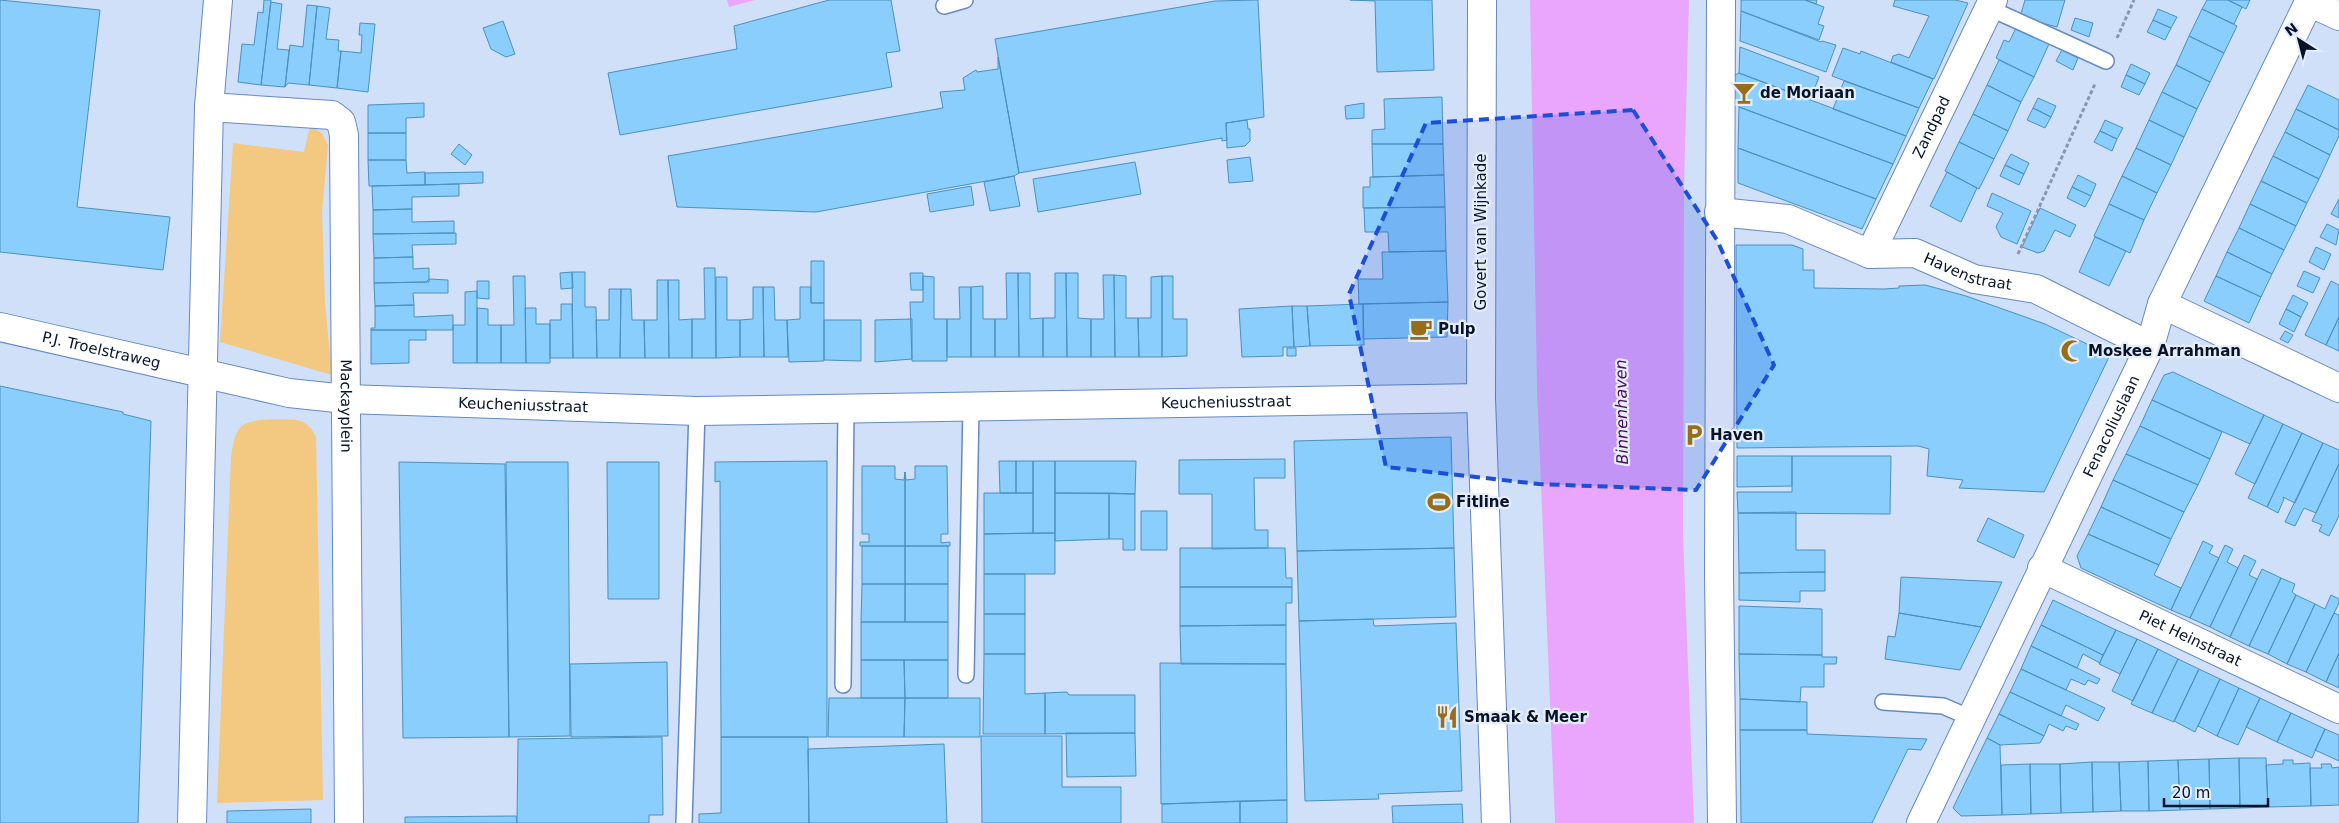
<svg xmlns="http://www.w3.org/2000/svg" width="2339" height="823" viewBox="0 0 2339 823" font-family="'DejaVu Sans',sans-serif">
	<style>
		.green { fill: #f3c880 }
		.water { fill: #eaa6fd }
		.building { fill: #89cefc; stroke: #4c90bc }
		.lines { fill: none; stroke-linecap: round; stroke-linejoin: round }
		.service-casing { stroke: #6589c2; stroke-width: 18 }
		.minor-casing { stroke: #6589c2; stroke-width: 30 }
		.path { stroke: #8897af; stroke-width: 3; stroke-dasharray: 4 2.5; stroke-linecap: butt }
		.service { stroke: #fff; stroke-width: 15 }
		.minor { stroke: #fff; stroke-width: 28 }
		.marked { fill: #1d4ed8; fill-opacity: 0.2; stroke: #1d4ed8; stroke-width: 4; stroke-dasharray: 10 6; stroke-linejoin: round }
		.labels { text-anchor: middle; stroke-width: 4.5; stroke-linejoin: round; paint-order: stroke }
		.poi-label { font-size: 15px; font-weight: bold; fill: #061328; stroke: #e5edfa; text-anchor: start }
		.street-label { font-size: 15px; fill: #061328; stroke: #e5edfa }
		.water-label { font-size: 16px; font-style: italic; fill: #4c0b5a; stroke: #e5edfa }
	</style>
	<rect width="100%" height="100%" fill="#d0e0f9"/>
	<path class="green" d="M310,126L322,133L328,145L322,212L325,303L332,375L220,342L233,143L304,152Z
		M276,419C297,420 306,417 316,437L323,800L217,803L231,457C236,421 243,421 276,419Z"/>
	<path class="water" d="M727,0H755L729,7Z
		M1530,0H1689L1684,186L1683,535L1694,823H1555L1537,389Z"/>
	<path class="building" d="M0,0L100,10L77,207L170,217L163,270L0,252Z
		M264,0H271L261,85L238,82L242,44L254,45L258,12L263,13Z
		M829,0H891L900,51L886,53L892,87L620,135L608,73L737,49L734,26Z
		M1258,0L1264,117L1226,123L1227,140L1222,141V138L1019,173L995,39L1215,1Z
		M1350,0H1432L1434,70L1377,72L1375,1Z
		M1741,0H1805L1824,7L1818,24L1824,26L1819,40L1741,11Z
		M1805,0H1817L1816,4Z
		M1895,0H1955L1968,3L1934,79L1891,62L1893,56L1899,54L1909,58L1929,16L1893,6Z
		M2025,0H2065L2057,27L2020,17Z
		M2207,0H2228L2242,7L2234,24L2202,9Z
		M2228,0H2250L2246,9Z
		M271,2L282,4L277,49L289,50L285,87L261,85Z
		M307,5L317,6L309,85L288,83L285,87L290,45L303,47Z
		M317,6L330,8L326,39L339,40L338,51H341L337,88L309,85Z
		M2158,9L2177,17L2171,28L2153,20Z
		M2202,9L2237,26L2224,53L2189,36Z
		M1741,11L1821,42L1822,41L1836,45L1826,72L1740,41Z
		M2075,18L2093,23L2089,37L2071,30Z
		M2153,20L2171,28L2165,40L2147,32Z
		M503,21L515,54L506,57L491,49L483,28Z
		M360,23L375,24L368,92L337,88L341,51L361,53L362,35H359Z
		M2016,28L2049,44L2034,77L1996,58L2004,40L2009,42Z
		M2189,36L2224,53L2210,82L2176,65Z
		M1740,47L1819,77L1810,100L1739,73Z
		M1843,48L1860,54L1861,51L1933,79L1919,108L1832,76Z
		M2062,50L2078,58L2073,70L2056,61Z
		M998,57L1019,173L1014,176L816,212L677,207L668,156L943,108L940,92L965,90L963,78L976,70L977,72L998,69Z
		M1999,60L2034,77L2021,102L1987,85Z
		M2131,64L2150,73L2145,84L2126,75Z
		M2176,65L2210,82L2197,109L2162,92Z
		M1739,73L1906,136L1893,164L1739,107V101L1731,96V77Z
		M2126,75L2145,84L2139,95L2121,87Z
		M1844,81L1919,108L1906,136L1833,109Z
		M1987,85L2021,102L2008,131L1973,114Z
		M2308,85L2339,100V130L2296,109Z
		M2162,92L2197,109L2184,137L2149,120Z
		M1442,97L1443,144H1372V130L1385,129L1384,99Z
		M2038,98L2056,106L2051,117L2033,108Z
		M424,103V117L406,118V133H368V105Z
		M1364,103V118L1346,119L1345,106Z
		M1739,107L1893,164L1876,199L1738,148Z
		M2033,108L2051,117L2045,128L2027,120Z
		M2296,109L2339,130V136L2330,155L2285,132Z
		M1973,114L2008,131L1994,159L1959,142Z
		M1247,120L1248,129H1250V141L1245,146L1227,148L1226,123Z
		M2105,120L2123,128L2117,139L2100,131Z
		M2149,120L2184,137L2171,165L2136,148Z
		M2100,131L2117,139L2112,151L2094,142Z
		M2285,132L2330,155L2319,179L2273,156Z
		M368,133H406V160H368Z
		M1959,142L1994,159L1979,189L1945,171Z
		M459,144L472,155L465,165L451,154Z
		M1372,144H1443L1444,175L1373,177Z
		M1738,148L1876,199L1862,229L1738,183Z
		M2136,148L2171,165L2157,193L2122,176Z
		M2011,154L2029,163L2024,174L2005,165Z
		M2273,156L2319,179L2307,203L2261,181Z
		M1250,157L1253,181L1229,183L1227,160Z
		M368,160H406L407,173L425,172V185L369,186Z
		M1135,162L1141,194L1038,212L1033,179Z
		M2005,165L2024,174L2019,185L2000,176Z
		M483,172V183L425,185V173Z
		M1947,172L1977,188L1961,222L1930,206Z
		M1444,175L1445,207L1363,208V187H1370V177Z
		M2078,175L2096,184L2091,196L2072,187Z
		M1014,176L1020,206L990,211L984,182Z
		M2122,176L2157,193L2144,220L2109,204Z
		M2261,181L2307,203L2296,226L2250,204Z
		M459,184V196L412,197V209L373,210L372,186Z
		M971,186L974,205L930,212L927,194Z
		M2072,187L2091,196L2085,207L2067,198Z
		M1992,193L2031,211L2017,244L2001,237L1996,227L2003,213L1987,206Z
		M2339,199V218L2331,214Z
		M2109,204L2144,220L2130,253L2094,236Z
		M2250,204L2296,226L2284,250L2239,228Z
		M1445,207L1446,251L1389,252L1388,232H1365L1364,208Z
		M2040,208L2076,225L2070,237L2055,230L2044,251L2038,253L2022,247Z
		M412,209V222L454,221V233L373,234V210Z
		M2327,224L2339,230L2336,245L2320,237Z
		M2239,228L2284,250L2272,274L2227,252Z
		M456,233V244L412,245L413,257L374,258L373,234Z
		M2095,237L2126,251L2109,286L2079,272Z
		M1736,245H1792L1803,249V270H1814V288L1884,289L1899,288V286L1925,285L1966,296L2045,324L2110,355L2044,492L1959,488L1963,480L1927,476L1929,449L1918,446L1737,448Z
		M2316,247L2331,254L2324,270L2309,262Z
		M1446,251L1448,302L1359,304L1358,279H1383L1382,252Z
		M2227,252L2272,274L2261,297L2216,276Z
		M413,257V269L429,268V282L374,283V258Z
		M811,261H824V303H811Z
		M704,268H715L716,358H692V319H705Z
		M2304,271L2320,278L2313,293L2297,286Z
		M572,272H585V307H596L597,358H573Z
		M572,272L573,288L561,289L560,273Z
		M910,273H923V290H911Z
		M1006,273H1018L1019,357H995V319H1007Z
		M1018,273H1030V319L1043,318V357H1019Z
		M1055,273H1066L1067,357H1043V318H1055Z
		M1066,273H1078V318L1091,319V357H1067Z
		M1103,275H1114L1115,357H1091V319H1104Z
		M1114,275L1126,276V318H1138L1139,357H1115Z
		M513,276H525L526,363H501V325H514Z
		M923,276L934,277V319H947V361H912L910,302H923Z
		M1162,276V357H1139L1138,318H1151V277Z
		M1162,276H1173V319H1187V356L1162,357Z
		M2216,276L2261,297L2249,323L2204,301Z
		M716,277H727V320H740V357L716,358Z
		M429,279L448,280V293H413L414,305L375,306L374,283L426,282Z
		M657,280H668L669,358H645L644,320H657Z
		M668,280H679V320L692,319V358H669Z
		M477,281H489V299L477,298Z
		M2331,281L2339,285V317L2326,345L2305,335Z
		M983,286V319H995V357H971V287Z
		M753,287H763L764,357H740V320L753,319Z
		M763,287H774L775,320H787L788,357H764Z
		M800,287H811V303H824V361L789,362L787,320L800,319Z
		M959,287H971V357H947V319H960Z
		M609,289H621L620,358H597L596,320H609Z
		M621,289H631L632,320H644L645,358H620Z
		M477,291V363H453V325H465V292Z
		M2293,295L2308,303L2301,317L2286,309Z
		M1448,302L1447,337L1363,339V304Z
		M561,304H572L573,358H550V320H561Z
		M1363,304L1364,345L1310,346L1307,306Z
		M414,305V317L453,315V330H371V328H375V306Z
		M1292,306L1294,347H1283V356L1242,357L1239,309Z
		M1292,306H1307L1310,346L1294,347Z
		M477,308L488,309V325H501V363H477Z
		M525,308H536V324H550V363H526Z
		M2286,309L2301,317L2294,332L2279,324Z
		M2339,317V351L2326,345Z
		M912,319V359L875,362V320Z
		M824,320H861V361L824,360Z
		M371,330H426V340H409V363L371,364Z
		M2285,331L2293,335L2288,343L2280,339Z
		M1287,348H1296V356H1287Z
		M2173,372L2264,415L2250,444L2152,400L2164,375Z
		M0,386L123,412V414L151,421L138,823H0Z
		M2152,400L2222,432L2210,459L2140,426Z
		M2264,415L2283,424L2255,484L2235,474Z
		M2283,424L2302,433L2267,507L2248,498Z
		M2140,426L2210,459L2198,485L2126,454Z
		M2302,433L2323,443L2295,503L2283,497L2284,499L2278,513L2267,507Z
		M1451,437L1454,548L1297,551L1294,441Z
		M2323,443L2339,450V464L2316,513L2304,508L2295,526L2285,522Z
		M2126,454L2198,485L2184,512L2113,480Z
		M1737,456H1792V486L1737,487Z
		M1792,456H1891L1890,514L1738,513L1737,492H1792Z
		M1285,459V478H1254L1255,530H1268V548L1212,549V494H1179V460Z
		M827,461V737H721L720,481L715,482V462Z
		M999,461H1016V493H1000Z
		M1016,461H1033V493H1016Z
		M1033,461H1055V533H1033Z
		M1055,461H1136L1135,494L1055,493Z
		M399,462L505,464L509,737L403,738Z
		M506,462H568L570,736L509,737Z
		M607,462H659V599H608Z
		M2339,464V516L2329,536L2319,531L2322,525L2312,521Z
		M862,466H895V479L904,480L905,472V546H860V542H869V534H862Z
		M915,466H947L948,534H941V543L950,542V546H905V472L906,480L915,479Z
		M2113,480L2184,512L2171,539L2101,507Z
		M984,493H1033V533L984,534Z
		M1055,493H1109V539L1055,541Z
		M1109,493L1135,494V550H1123V539H1109Z
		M2101,507L2171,539L2159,565L2088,534Z
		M1141,511H1167V550H1141Z
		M1796,512V550H1825V572L1739,573L1738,513Z
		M1988,518L2024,535L2014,558L1977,541Z
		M1055,533V574H984V534Z
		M2088,534L2159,565L2154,575L2181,588L2171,610L2081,568L2077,556Z
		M2203,541L2213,546L2209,553L2219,558L2190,618L2171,610Z
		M2225,545L2233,549L2227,562L2238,568L2210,627L2190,618Z
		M862,546H905V584H862Z
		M905,546H948V584H905Z
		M1180,548H1285L1286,578H1292V587H1180Z
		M1454,548L1456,617L1299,621L1297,551Z
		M2244,555L2256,561L2249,575L2257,579L2230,637L2210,627Z
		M2262,569L2281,578L2249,646L2230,637Z
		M1825,572V591H1800V602L1739,600V573Z
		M984,574H1025V614H984Z
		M1901,577L2002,582L1981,627L1899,613Z
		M2281,578L2295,584L2292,592L2296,595L2268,654L2249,646Z
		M862,584H905V622H861Z
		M905,584H948V622H905Z
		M1180,587H1292V603H1286V625L1180,626Z
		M2296,595L2315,604L2287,664L2268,654Z
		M2331,595L2339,599V603L2306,672L2287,664L2315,604L2325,609Z
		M2053,600L2116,630L2103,655L2041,625Z
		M1739,606L1822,609V655L1739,654Z
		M1899,613L1981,627L1960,670L1885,659L1888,636L1895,637Z
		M2334,613L2339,615V653L2326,682L2306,672Z
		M984,614H1025V654H984Z
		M1373,619L1374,626L1456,623L1462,791L1378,794L1379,799L1305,801L1299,621Z
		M861,622H948V660H861Z
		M1286,625V664H1181L1180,626Z
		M2041,625L2103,655L2100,663L2083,654L2077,668L2031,646Z
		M2116,630L2137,639L2120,674L2099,664Z
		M2137,639L2158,649L2133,701L2112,691Z
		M2031,646L2100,679L2097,684L2088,680L2085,685L2071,679L2066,690L2021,669Z
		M2158,649L2178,659L2152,713L2131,704Z
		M2339,653V688L2326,682Z
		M984,654H1025V694L1045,693V734H983Z
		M1739,654L1822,655V657H1837L1836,664H1824V687H1801L1800,702L1740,699Z
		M2178,659L2199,669L2174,722L2152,713Z
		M861,660H904L905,698H861Z
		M904,660H948V698H905Z
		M667,662L668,736L571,737L570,664Z
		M1160,663L1286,664L1287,800L1161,804Z
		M2021,669L2105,708L2098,721L2066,705L2061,716L2010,692Z
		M2199,669L2220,679L2195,732L2174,721Z
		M2220,679L2239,688L2217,736L2198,726Z
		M2239,688L2260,698L2238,745L2217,736Z
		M1067,692L1069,695H1135V733L1045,734V693Z
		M2010,692L2079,724L2076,730L2066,726L2063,731L2049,724L2044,736L1999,714Z
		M829,698H905L904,737H828Z
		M905,698H980V737H904Z
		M2260,698L2291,713L2277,742L2246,727Z
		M1740,699L1807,702V730H1740Z
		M2291,713L2325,729L2312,758L2277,742Z
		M1999,714L2044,736L2040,743L2000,745L1987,738Z
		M2325,729L2339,735V761L2315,750Z
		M1740,730H1807V734L1927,739L1921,750L1908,749L1872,823H1741Z
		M1066,733H1135L1136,776L1067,777Z
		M981,736H1062V787H1121V823H982Z
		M662,737L663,815H649V823H517L518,739Z
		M721,737H808L809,823H699V814L721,813Z
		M1987,738L2000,745L2002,815L1961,816L1953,808Z
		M944,744L947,823H809L808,749Z
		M2239,758L2240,808L2210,809L2209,759Z
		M2239,758H2266L2268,807L2240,808Z
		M2209,759L2210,809L2180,810L2178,760Z
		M2178,760L2180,810L2149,811L2148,761Z
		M2283,760H2293V764L2310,763L2311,806L2268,807L2266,765L2283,764Z
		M2148,761L2149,811H2121L2119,762Z
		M2092,762L2093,812L2061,813L2060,764Z
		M2092,762H2119L2121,811L2093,812Z
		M2030,764H2060L2061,813L2031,814Z
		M2030,764L2031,814L2002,815L2001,765Z
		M2321,764H2331L2332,768L2339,767V805L2311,806L2310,768H2322Z
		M1287,800V823H1240V801Z
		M1240,801V823H1162V804Z
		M1462,804L1463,823H1393L1392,806Z
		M311,809V823H227V811Z
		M516,816L517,823H405V817Z"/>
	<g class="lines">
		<defs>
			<path id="service" d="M944,6L965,0
				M1989,8L2106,61
				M966,675L971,406
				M843,685L846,408
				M1883,702L1943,706L1971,718
				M684,823L697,411"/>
			<g id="minor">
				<path d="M1482,0L1481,398L1496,823"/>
				<path d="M1721,0L1719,573L1722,823"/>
				<path d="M2309,2L2339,16"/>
				<path id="s1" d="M209,107L332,115L341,122L344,135L349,823"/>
				<path id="s2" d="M1719,212L1788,219L1870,254L1915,253L1974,279L2036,289L2150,346"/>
				<path id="s3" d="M1870,254L1993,0"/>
				<path d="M2162,304L2339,388"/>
				<path id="s4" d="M0,327L289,393L346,399L697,411L1481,398"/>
				<path id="s5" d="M2042,568L2339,709"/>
				<path d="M192,823L209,107L218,0"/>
				<path id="s6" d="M1921,823L2150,346L2162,304L2310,0"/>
			</g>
		</defs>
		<use href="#service" class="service-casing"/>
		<use href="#minor" class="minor-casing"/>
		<path class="path" d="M2117,38L2134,0
			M2018,254L2095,84"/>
		<use href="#service" class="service"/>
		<use href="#minor" class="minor"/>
	</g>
	<path class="marked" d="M1633,110L1717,240L1774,365L1696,490L1539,484L1386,467L1349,294L1426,123Z"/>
	<defs>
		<symbol id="bar-bare" viewBox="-9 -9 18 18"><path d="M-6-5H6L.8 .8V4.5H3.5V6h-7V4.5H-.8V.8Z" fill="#976d19" stroke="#e5edfa" stroke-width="2.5" paint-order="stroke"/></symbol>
		<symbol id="cafe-bare" viewBox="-9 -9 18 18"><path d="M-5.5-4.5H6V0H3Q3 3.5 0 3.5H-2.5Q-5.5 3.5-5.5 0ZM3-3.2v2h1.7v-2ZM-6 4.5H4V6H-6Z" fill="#976d19" stroke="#e5edfa" stroke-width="2.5" paint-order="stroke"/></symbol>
		<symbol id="mosque-bare" viewBox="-9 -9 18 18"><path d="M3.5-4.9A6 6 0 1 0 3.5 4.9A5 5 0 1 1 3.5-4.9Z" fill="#976d19" stroke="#e5edfa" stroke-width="2.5" paint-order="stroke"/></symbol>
		<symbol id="parking-bare" viewBox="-9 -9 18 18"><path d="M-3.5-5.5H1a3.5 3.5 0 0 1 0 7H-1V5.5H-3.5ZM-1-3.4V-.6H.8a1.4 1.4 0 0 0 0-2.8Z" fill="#976d19" stroke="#e5edfa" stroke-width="2.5" paint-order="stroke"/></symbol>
		<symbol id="stadium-bare" viewBox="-9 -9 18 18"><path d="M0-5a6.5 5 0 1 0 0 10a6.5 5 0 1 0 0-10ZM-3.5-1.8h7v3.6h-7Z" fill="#976d19" stroke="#e5edfa" stroke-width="2.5" paint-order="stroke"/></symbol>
		<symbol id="restaurant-bare" viewBox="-9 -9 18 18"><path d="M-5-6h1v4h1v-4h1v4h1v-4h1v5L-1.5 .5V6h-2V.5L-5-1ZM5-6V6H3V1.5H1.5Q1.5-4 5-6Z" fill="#976d19" stroke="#e5edfa" stroke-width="2.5" paint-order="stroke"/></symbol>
	</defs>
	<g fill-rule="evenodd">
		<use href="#bar-bare" x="1728" y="77" width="32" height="32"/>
		<use href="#cafe-bare" x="1405" y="313" width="32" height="32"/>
		<use href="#mosque-bare" x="2056" y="335" width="32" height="32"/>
		<use href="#parking-bare" x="1678" y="419" width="32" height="32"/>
		<use href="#stadium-bare" x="1423" y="486" width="32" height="32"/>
		<use href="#restaurant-bare" x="1431" y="701" width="32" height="32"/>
	</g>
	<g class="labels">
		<g class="poi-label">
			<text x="1760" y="98">de Moriaan</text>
			<text x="1438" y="334">Pulp</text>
			<text x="2088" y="356">Moskee Arrahman</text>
			<text x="1710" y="440">Haven</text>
			<text x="1456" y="507">Fitline</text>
			<text x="1464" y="722">Smaak &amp; Meer</text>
		</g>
		<g class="street-label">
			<text dy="5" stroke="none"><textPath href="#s3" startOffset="141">Zandpad</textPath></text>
			<text transform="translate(1481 232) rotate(-90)" y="5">Govert van Wijnkade</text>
			<text dy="5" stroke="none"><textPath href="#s2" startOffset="260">Havenstraat</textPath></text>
			<text dy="5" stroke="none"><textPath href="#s4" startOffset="104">P.J. Troelstraweg</textPath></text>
			<text dy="5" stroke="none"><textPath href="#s4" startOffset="1234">Keucheniusstraat</textPath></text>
			<text dy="5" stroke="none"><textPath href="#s4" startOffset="531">Keucheniusstraat</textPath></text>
			<text dy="5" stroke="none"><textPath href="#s1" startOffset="419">Mackayplein</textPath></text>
			<text dy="5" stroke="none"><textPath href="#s6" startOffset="440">Fenacoliuslaan</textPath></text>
			<text dy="5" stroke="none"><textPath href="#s5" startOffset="164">Piet Heinstraat</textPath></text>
		</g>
		<g class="water-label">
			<text transform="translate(1621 412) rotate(-91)" y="6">Binnenhaven</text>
		</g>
	</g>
	<g transform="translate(2299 40) rotate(324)" stroke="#e5edfa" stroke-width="4" paint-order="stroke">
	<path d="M0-4L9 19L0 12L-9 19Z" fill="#061328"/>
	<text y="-8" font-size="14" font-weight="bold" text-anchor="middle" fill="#061328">N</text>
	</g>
	<path d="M2164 798v8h104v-8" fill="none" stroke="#061328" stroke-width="2.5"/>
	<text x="2172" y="798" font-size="15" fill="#061328" stroke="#e5edfa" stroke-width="4" paint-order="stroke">20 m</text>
</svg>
